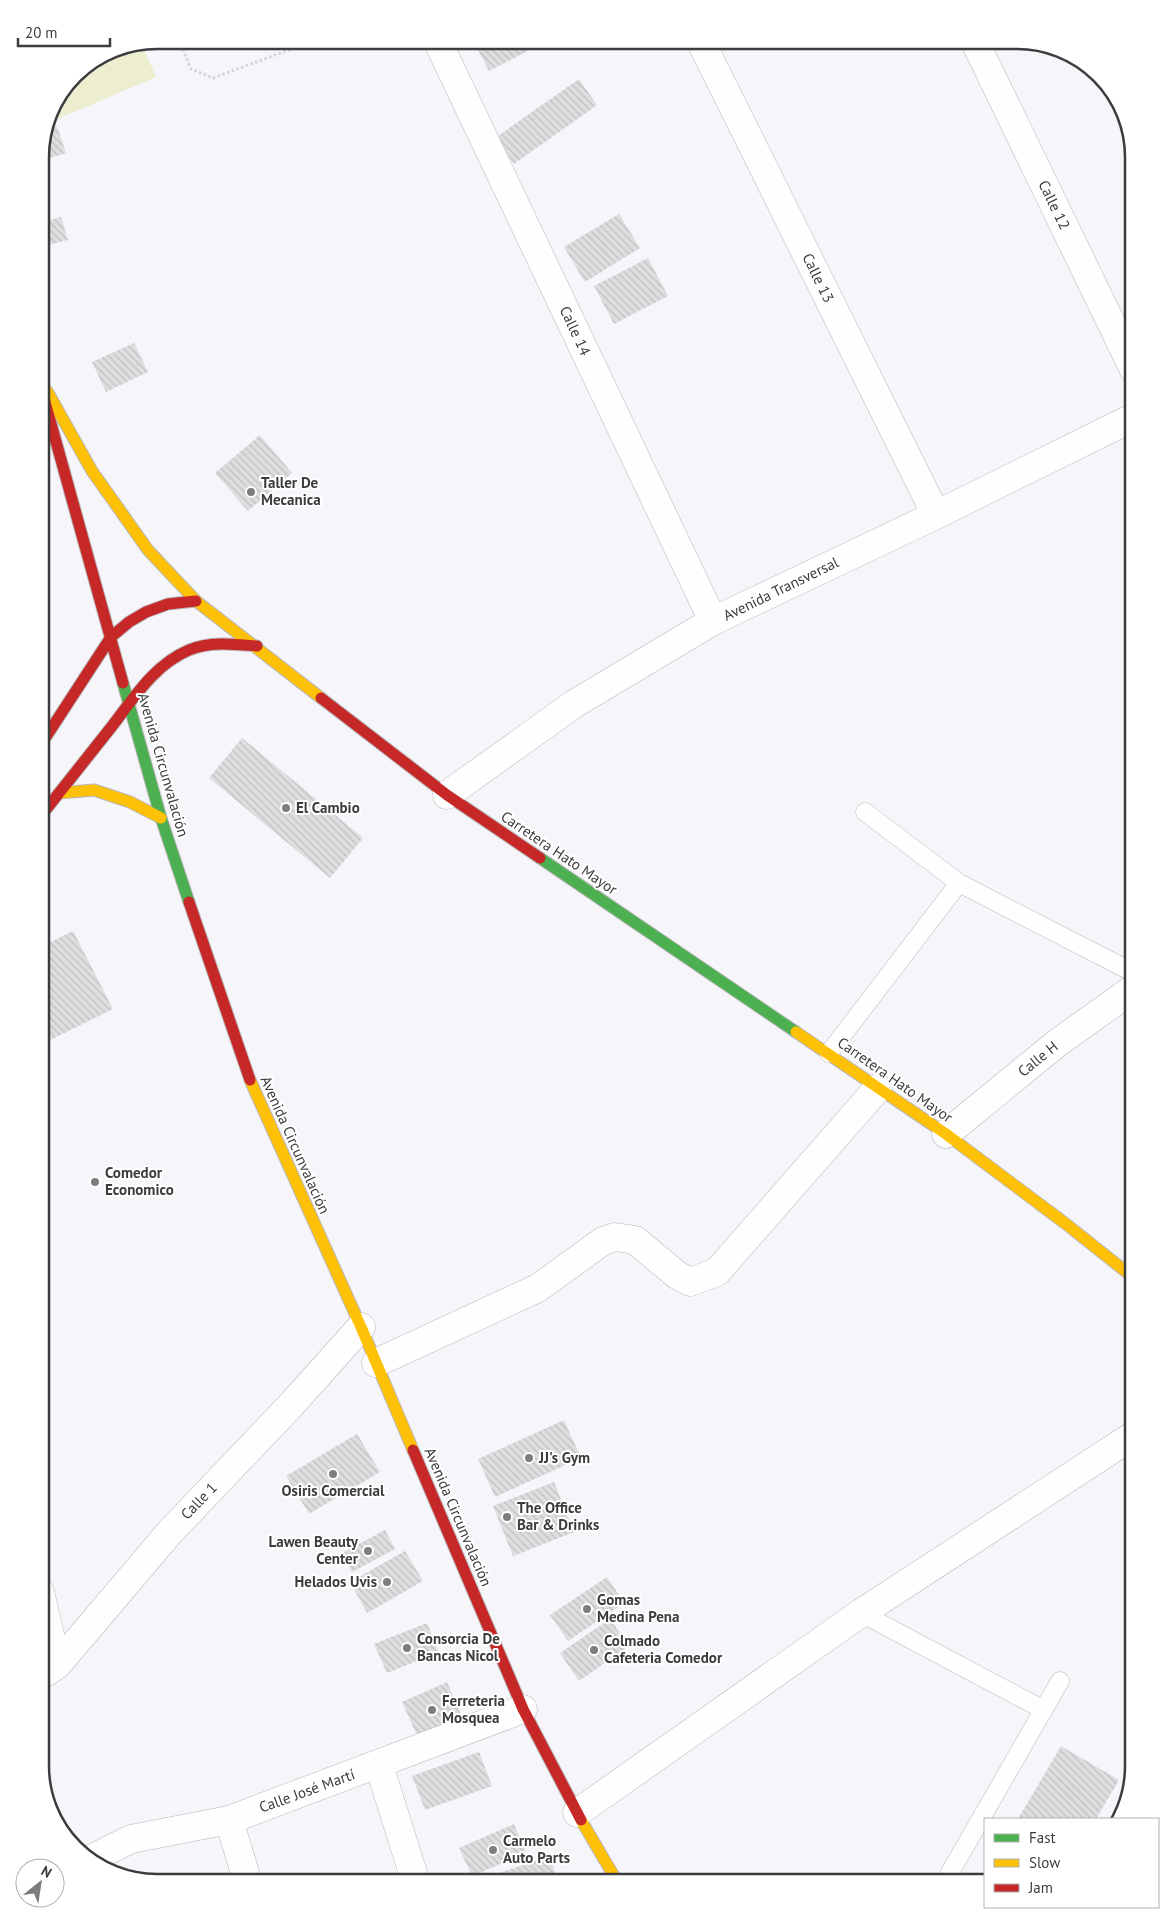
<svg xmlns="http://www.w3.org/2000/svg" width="1174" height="1923" viewBox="0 0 1174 1923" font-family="'PT Sans',sans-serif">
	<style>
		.green { fill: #eceecf }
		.building { fill: url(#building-back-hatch) }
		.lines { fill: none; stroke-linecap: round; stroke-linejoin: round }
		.lane-casing { stroke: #b8b7ba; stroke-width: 19 }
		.street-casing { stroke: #b8b7ba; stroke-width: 29 }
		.fast-casing { stroke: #b8b7ba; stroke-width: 13 }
		.slow-casing { stroke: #b8b7ba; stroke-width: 13 }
		.jam-casing { stroke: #b8b7ba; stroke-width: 13 }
		.path { stroke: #d5d5d5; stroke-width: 3; stroke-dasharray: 2.5 2.5; stroke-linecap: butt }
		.lane { stroke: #fefefe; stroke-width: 18 }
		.street { stroke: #fefefe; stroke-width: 28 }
		.fast { stroke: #4caf50; stroke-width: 11 }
		.slow { stroke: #ffc107; stroke-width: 11 }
		.jam { stroke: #c62828; stroke-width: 11 }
		.poi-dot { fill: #7d7d7f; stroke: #fff; stroke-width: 2 }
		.labels { text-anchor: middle; stroke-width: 4; stroke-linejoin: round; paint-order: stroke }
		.street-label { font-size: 15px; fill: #3c3c3e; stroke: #fff }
		.poi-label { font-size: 15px; font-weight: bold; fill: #3c3c3e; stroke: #fff; text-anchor: start }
		.rim { fill: none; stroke: #3c3c3e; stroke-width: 2.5 }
	</style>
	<defs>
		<pattern id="building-back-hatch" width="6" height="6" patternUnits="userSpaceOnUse" patternTransform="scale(1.25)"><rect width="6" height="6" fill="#dedddf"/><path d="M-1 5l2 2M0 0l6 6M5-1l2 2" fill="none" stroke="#bfbfc0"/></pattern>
	</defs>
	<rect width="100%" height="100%" fill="#f6f5f9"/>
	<path class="green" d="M141,43L156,77L46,124C54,91 82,64 111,50C119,45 132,45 141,43Z"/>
	<path class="building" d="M473,40H539L541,44L489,71Z
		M579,79L597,105L514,164L495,138Z
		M57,126L66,153L40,161V149L45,130Z
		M619,214L640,248L585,282L564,247Z
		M61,217L68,240L40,247V223Z
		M648,258L668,296L614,324L594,286Z
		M134,343L148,372L106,392L92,362Z
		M260,435L292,473L248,511L215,473Z
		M242,738L363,838L330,878L209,778Z
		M73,931L113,1009L40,1045V947Z
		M564,1420L581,1458L495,1497L478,1459Z
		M357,1434L380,1472L309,1514L286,1476Z
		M554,1482L574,1532L513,1556L493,1506Z
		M385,1530L395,1549L352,1572L342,1553Z
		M405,1551L423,1581L367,1613L350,1582Z
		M607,1577L624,1603L568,1641L550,1615Z
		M610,1619L629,1646L579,1681L560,1653Z
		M427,1623L439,1652L387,1673L374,1644Z
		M447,1682L463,1719L418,1738L402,1702Z
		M1061,1746L1119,1780L1096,1819H1018Z
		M479,1752L492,1786L425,1810L412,1776Z
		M514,1824L526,1853L472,1876L459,1848Z
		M549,1856L559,1883H490L488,1877Z"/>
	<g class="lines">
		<defs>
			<path id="lane" d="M865,812L959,883L1134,973
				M829,1053L959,883
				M861,1613L1044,1710
				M944,1883L1060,1681"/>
			<path id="street" d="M437,40L713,621
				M700,40L936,515
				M974,40L1134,370
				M447,795L574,704L713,621L936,515L1134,417
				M946,1134L1056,1044L1134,988
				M376,1363L538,1288L603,1241L615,1237L635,1240L677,1275L690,1282L717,1272L878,1088
				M40,1592L57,1665
				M40,1676L57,1665L170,1532L292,1404L361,1327
				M379,1765L416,1883
				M577,1813L861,1613L1134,1435
				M229,1820L248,1883
				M89,1860L131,1839L229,1820L523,1709"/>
			<path id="fast" d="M123,683L161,818L189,902
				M540,858L796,1032"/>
			<path id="slow" d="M47,391L92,471L148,550L196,601L321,698
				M59,793L94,790L130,802L161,818
				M796,1032L946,1134L1066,1224L1134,1278
				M250,1080L361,1327L413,1450
				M581,1820L618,1883"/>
			<path id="jam" d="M40,384L123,683
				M321,698L447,795L540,858
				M40,746L111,637L129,622L146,612L168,604L196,601
				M40,817C63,788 86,759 109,730C132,701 153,665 189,650C210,641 235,644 257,646
				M189,902L250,1080
				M413,1450L523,1709L581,1820"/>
		</defs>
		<use href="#lane" class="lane-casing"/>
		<use href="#street" class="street-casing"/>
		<use href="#fast" class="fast-casing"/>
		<use href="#slow" class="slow-casing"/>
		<use href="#jam" class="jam-casing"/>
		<path class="path" d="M179,40L191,69L213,78L316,40"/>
		<use href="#lane" class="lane"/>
		<use href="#street" class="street"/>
		<use href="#fast" class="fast"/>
		<use href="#slow" class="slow"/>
		<use href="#jam" class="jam"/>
	</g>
	<g class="poi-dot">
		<circle cx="251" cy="492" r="5"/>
		<circle cx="286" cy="808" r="5"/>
		<circle cx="95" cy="1182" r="5"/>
		<circle cx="529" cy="1458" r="5"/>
		<circle cx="333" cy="1474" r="5"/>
		<circle cx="507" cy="1517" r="5"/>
		<circle cx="368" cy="1551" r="5"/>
		<circle cx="387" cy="1582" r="5"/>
		<circle cx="587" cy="1609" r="5"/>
		<circle cx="407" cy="1648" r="5"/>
		<circle cx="594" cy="1650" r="5"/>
		<circle cx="432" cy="1710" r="5"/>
		<circle cx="493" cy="1850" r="5"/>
	</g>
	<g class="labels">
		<g class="street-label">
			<text transform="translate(1054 205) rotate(64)" y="5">Calle 12</text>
			<text transform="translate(818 278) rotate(64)" y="5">Calle 13</text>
			<text transform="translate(575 331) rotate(65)" y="5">Calle 14</text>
			<text transform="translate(781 589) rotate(-26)" y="5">Avenida Transversal</text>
			<text transform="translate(163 765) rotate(74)" y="5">Avenida Circunvalación</text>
			<text transform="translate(559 853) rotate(34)" y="5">Carretera Hato Mayor</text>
			<text transform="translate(1038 1059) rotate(-39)" y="5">Calle H</text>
			<text transform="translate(895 1080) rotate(35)" y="5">Carretera Hato Mayor</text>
			<text transform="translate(295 1145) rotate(66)" y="5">Avenida Circunvalación</text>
			<text transform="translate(199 1501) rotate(-46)" y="5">Calle 1</text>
			<text transform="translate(458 1517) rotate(67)" y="5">Avenida Circunvalación</text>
			<text transform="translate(307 1791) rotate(-20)" y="5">Calle José Martí</text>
		</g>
		<g class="poi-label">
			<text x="261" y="488">Taller De<tspan x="261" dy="17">Mecanica</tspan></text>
			<text x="296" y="813">El Cambio</text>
			<text x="105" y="1178">Comedor<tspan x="105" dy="17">Economico</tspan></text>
			<text x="539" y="1463">JJ's Gym</text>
			<text x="333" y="1496" text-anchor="middle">Osiris Comercial</text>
			<text x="517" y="1513">The Office<tspan x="517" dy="17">Bar &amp; Drinks</tspan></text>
			<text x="358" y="1547" text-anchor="end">Lawen Beauty<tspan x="358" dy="17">Center</tspan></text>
			<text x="377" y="1587" text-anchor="end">Helados Uvis</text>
			<text x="597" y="1605">Gomas<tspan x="597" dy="17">Medina Pena</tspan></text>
			<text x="417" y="1644">Consorcia De<tspan x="417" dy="17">Bancas Nicol</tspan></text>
			<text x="604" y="1646">Colmado<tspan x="604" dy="17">Cafeteria Comedor</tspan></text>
			<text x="442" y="1706">Ferreteria<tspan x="442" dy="17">Mosquea</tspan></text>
			<text x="503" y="1846">Carmelo<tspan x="503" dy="17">Auto Parts</tspan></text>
		</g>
	</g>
	<path d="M0 0H1174V1923H0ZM157 49H1017A108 108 0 0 1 1125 157V1766A108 108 0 0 1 1017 1874H157A108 108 0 0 1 49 1766V157A108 108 0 0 1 157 49Z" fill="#fff" fill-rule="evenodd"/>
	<path class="rim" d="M157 49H1017A108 108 0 0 1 1125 157V1766A108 108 0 0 1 1017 1874H157A108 108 0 0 1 49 1766V157A108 108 0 0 1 157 49Z"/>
	<rect x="984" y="1818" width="175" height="90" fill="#ffffff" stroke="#b1b1b2"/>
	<rect x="994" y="1834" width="25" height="8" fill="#4caf50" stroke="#b1b1b2"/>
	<text x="1029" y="1843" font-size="15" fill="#3c3c3e">Fast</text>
	<rect x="994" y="1859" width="25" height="8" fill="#ffc107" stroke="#b1b1b2"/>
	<text x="1029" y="1868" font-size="15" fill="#3c3c3e">Slow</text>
	<rect x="994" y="1884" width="25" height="8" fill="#c62828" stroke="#b1b1b2"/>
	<text x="1029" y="1893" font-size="15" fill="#3c3c3e">Jam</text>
	<g transform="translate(40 1883) rotate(30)"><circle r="24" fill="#ffffff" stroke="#b1b1b2"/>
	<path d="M0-4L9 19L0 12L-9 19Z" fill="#7d7d7f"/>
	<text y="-8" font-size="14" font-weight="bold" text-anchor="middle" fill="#3c3c3e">N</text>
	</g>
	<path d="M18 38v8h92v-8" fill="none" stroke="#3c3c3e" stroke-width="2.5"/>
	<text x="25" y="38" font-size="15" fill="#3c3c3e" stroke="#ffffff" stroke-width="4" paint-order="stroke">20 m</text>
</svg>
